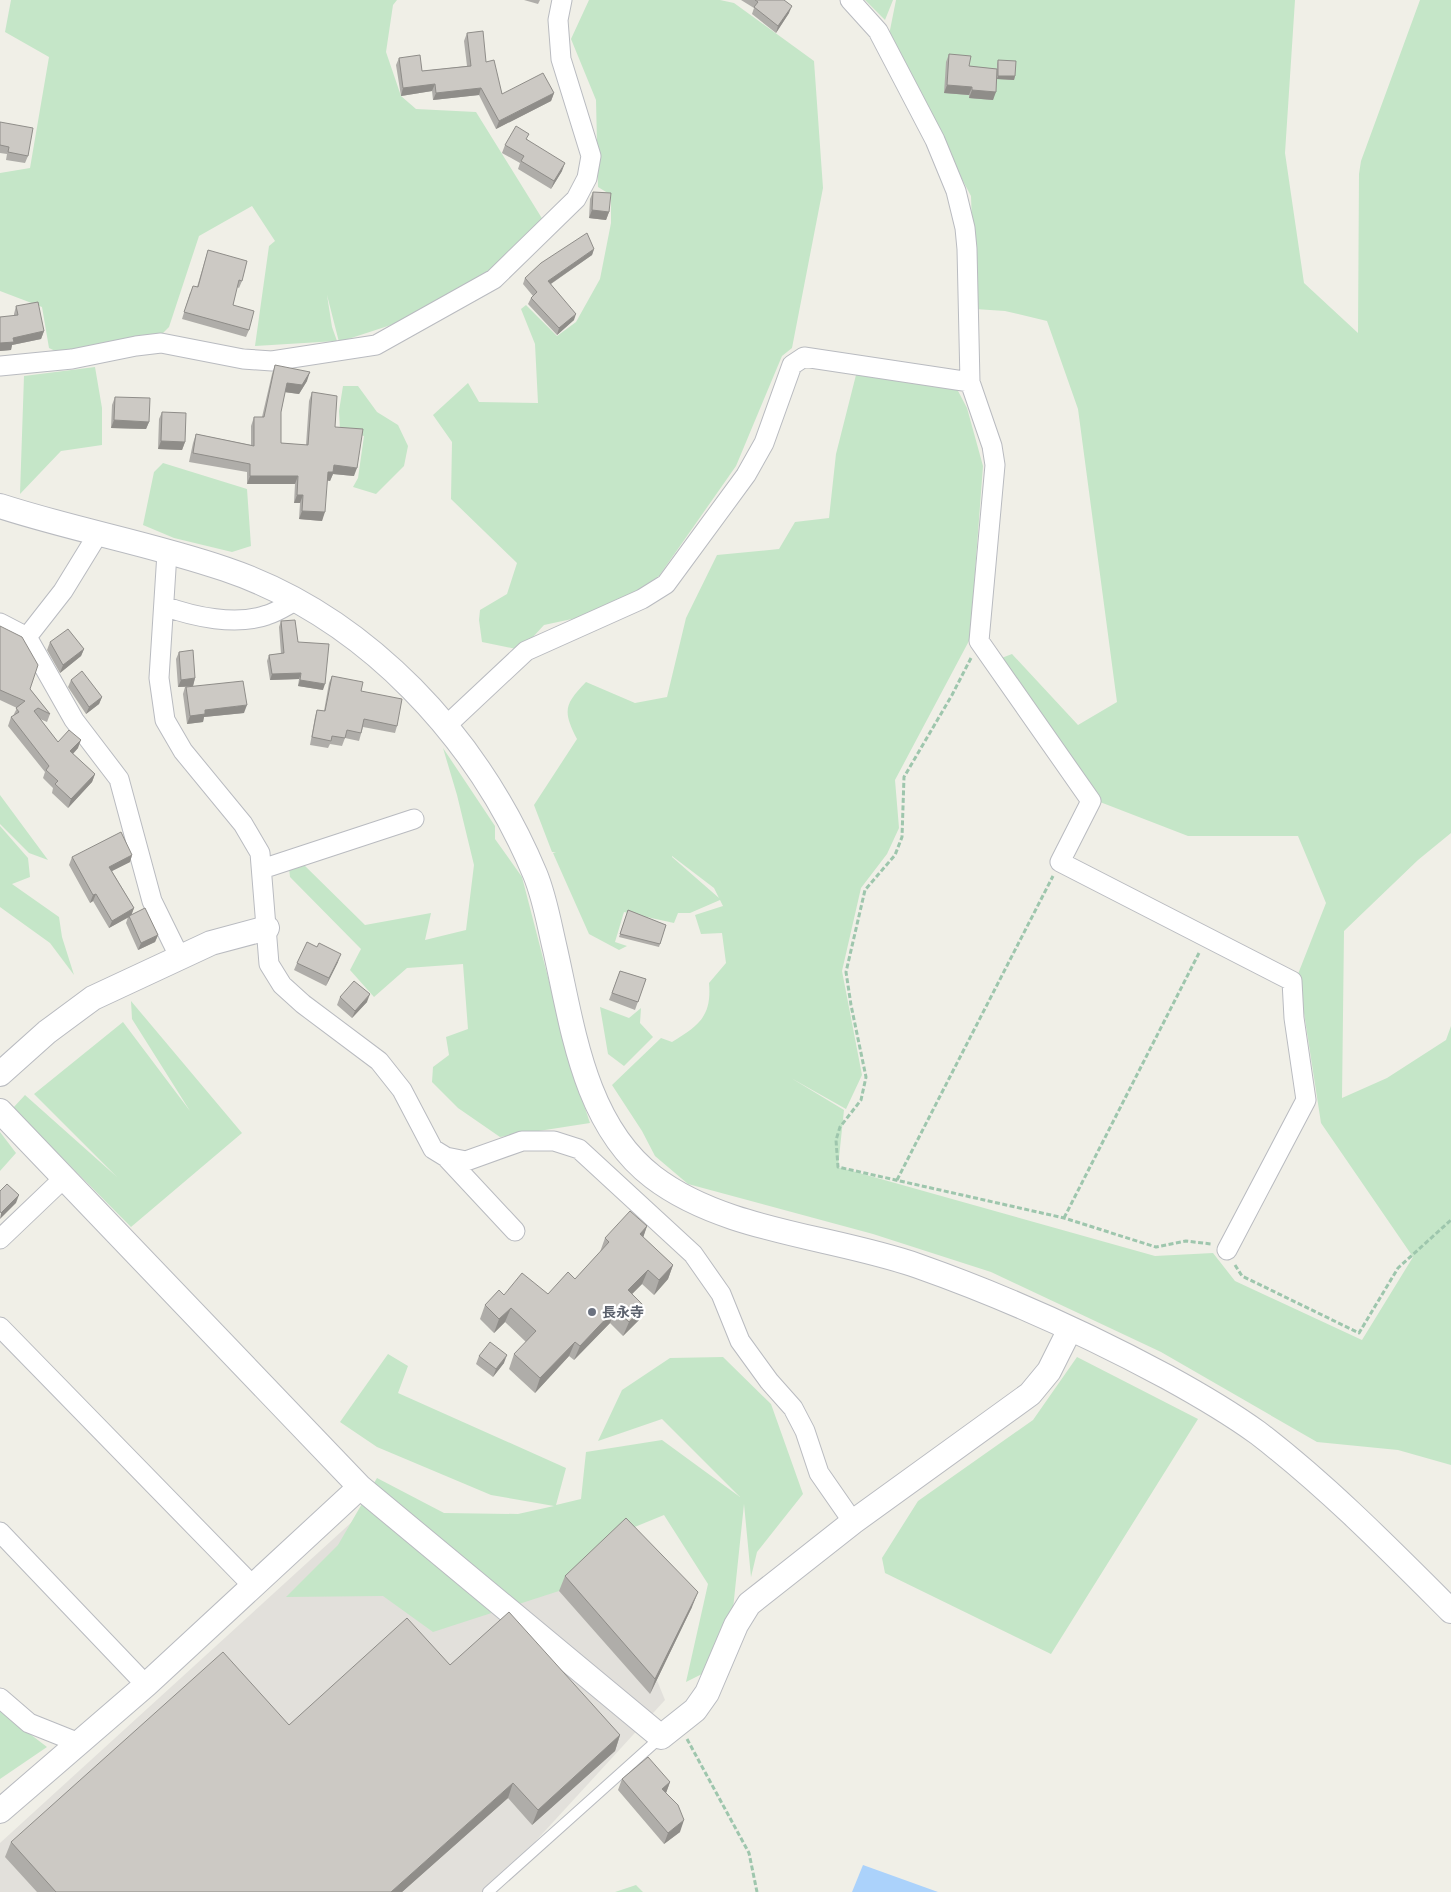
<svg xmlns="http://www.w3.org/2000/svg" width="1451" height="1892" viewBox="0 0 1451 1892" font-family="'Asap Condensed','Noto Sans JP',sans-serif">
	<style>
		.industrial { fill: #e2e0db }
		.green { fill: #c5e6c8; fill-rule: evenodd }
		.water { fill: #abd2fb }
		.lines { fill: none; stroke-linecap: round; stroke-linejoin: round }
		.service-casing { stroke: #b9bbc0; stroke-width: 12 }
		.minor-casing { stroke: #b9bbc0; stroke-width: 21 }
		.tertiary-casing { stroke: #b9bbc0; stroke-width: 26 }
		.path { stroke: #9ec6ad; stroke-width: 3; stroke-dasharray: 5 2.5; stroke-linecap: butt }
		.service { stroke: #fff; stroke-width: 10 }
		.minor { stroke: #fff; stroke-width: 19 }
		.tertiary { stroke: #fff; stroke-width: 24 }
		.wall { fill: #afada9 }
		.shaded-wall { fill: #8f8d89 }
		.building { fill: #ccc9c4; stroke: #8f8d89 }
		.worship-dot { fill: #6b7280; stroke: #fff; stroke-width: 2 }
		.labels { text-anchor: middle; stroke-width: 4.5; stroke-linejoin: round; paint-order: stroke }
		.worship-label { font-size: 14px; font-weight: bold; fill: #5b616d; stroke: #fff; text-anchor: start }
	</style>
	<rect width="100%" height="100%" fill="#f0efe7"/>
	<path class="industrial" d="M365,1510L594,1526L665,1700L489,1892H0V1843Z"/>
	<path class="green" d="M11,0H397L393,5L386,52L401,96L416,109L476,112L543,220L512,263L446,307L339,342L327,295L332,327L337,341L255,346L269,246L275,241L252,206L199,236L169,327L151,345L72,359L49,348L42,307L0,291V173L30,168L49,57L5,32Z
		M589,0H720L734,3L814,61L823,188L792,348L782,356L736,466L659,576L609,611L544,625L521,650L482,642L479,620L480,610L507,594L517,563L451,499L452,442L433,415L468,383L479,402L538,403L535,344L521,309L526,305L557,336L576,322L600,279L611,223V195L598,187L596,100L571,39Z
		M865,0H893L885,20Z
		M896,0H1295L1285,153L1304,283L1358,333L1359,174L1361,161L1420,0H1451V833L1418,860L1344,931L1342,1098L1387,1078L1446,1040L1451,1026V1465L1398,1450L1317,1442L1161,1352L991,1272L873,1234L688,1184L655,1156L642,1131L612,1085L661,1038L672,1042C698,1026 712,1017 709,983L726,963L722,933L701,934L695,915L723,906L720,900L690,913H678L674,923L624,912L615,942L627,946L619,950L589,934L553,853L556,852H552L534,805L577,739C562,710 565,704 586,682L635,703L667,697L686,618L717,555L779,549L795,522L829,518L836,454L857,371L957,389L967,408L983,466L970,639L895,780L899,828L887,854L861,888L842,971L862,1075L846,1109L791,1078L844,1110L838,1167L1155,1256L1213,1253L1235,1281L1362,1340L1413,1257L1321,1123L1298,974L1326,903L1298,836H1188L1100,802L999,659L1012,654L1078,725L1117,702L1078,409L1047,321L1005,311L975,309L971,196L888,40ZM672,856L714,888L719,898L672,857Z
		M95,367L102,408V445L61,451L20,494L24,376Z
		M343,386H358L377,412L398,425L408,446L404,466L376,494L353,487L358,478L364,436L340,430L339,411Z
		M163,463L247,489L251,546L232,552L174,538L143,525L154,472Z
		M443,748L495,826V839L522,877L571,1066L590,1123L500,1137L458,1108L432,1082L433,1067L449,1055L446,1037L468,1029L463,964L407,968L374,997L350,970L361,949L290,877L289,868L303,864L365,925L431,913L425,940L466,930L474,865L457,795Z
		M0,795L48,860L29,853L0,824Z
		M0,826L28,858L30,877L12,884L59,917L62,937L74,975L50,943L0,907Z
		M131,1001L242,1133L131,1227L13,1108L25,1095L117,1177L34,1094L123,1022L190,1111L132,1019Z
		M600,1007L629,1018L641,1008L640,1023L653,1037L624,1066L608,1054Z
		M0,1132L16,1153L0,1171Z
		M388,1354L408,1366L398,1393L566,1468L556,1505L581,1499L586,1452L662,1440L740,1497L662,1419L598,1441L622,1390L670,1358L723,1357L771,1404L803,1494L757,1552L751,1577L744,1504L733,1609L702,1674L686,1682L708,1584L664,1515L620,1533L559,1591L433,1632L383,1596L286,1597L338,1545L377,1478L444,1513L518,1514L554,1506L491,1495L377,1447L340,1422Z
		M1077,1357L1198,1419L1051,1654L885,1573L882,1558L918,1501L1033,1420Z
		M0,1711L47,1747L0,1779Z
		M636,1885L643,1892H615Z"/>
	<path class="water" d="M863,1865L938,1892H852Z"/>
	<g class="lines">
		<defs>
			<path id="service" d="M488,1892L661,1737"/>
			<path id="minor" d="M0,366L72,359L136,346L161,343L243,359L272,361L376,345L494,279L576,199L587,178L591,156L561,59L558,20L562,0
				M970,382L992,446L995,465L979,641L1091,801L1060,862L1292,981L1294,1018L1306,1100L1227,1250
				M167,553L159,678L165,720L183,751L243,824L260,853L269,964L282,985L303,1004L379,1061L402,1090L433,1149L446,1157L466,1161L522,1141H554L579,1149L693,1254L721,1294L740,1341L769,1381L793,1408L805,1431L819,1473L853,1522
				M164,606C194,617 236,626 267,615C277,612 286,606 295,601
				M0,623L27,637L74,720L119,779L152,901L180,958
				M27,637L63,591L98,534
				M447,725L526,651L642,599L666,584L746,475L764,443L792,365L804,357L970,382L967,249L965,228L956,191L935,140L878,31L850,0
				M262,869L414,819
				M446,1157L515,1231
				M0,1239L64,1178
				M0,1327L253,1586
				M0,1532L146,1685
				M0,1698L29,1723L79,1743"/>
			<path id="tertiary" d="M0,506C74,530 152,544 225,569C367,617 478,738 535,874C545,898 549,924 555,949C573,1028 584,1124 653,1177C725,1232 833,1236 918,1266C1003,1296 1087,1334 1167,1377C1198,1394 1229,1412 1258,1433C1327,1486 1389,1549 1451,1611
				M0,1074L47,1032L93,998L211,943L267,928
				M0,1111L360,1487L661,1737L695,1710L707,1693L736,1625L749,1604L853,1522L1030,1394L1049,1371L1070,1329
				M0,1811L146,1685L360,1487"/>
		</defs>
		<use href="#service" class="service-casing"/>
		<use href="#minor" class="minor-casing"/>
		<use href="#tertiary" class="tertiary-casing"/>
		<path class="path" d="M971,658L952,695L904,777L902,837L895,855L865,890L846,972L851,1005L866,1077L861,1100L840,1127L836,1140L838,1167L1064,1218L1156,1247L1186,1241L1211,1244
			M897,1180L1053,876
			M1064,1218L1199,953
			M1235,1265L1242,1276L1359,1333L1398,1268L1451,1220
			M687,1739L749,1853L757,1892"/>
		<use href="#service" class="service"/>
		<use href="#minor" class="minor"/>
		<use href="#tertiary" class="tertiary"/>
	</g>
	<path class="wall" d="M524,0H540L538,4Z
		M741,0H784L789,13L776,33L752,14L754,8Z
		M467,33L486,62L502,94L554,93L551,101L496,129L479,95L433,100L432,91L401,96L396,65L399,58L422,71L467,66L464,41Z
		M949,54L969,66L997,69V64L998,60L1015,76L1014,80L997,79L993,100L969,98V95L944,93L946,62Z
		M0,122L28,156L25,163L6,160L7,154L0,153Z
		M527,139L562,171L551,189L518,169L520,163L502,153L505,145Z
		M593,192L609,212L606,220L589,218L590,199Z
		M594,249L592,255L551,284L574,320L557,335L528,304L531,298L533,296L523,284L525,278Z
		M208,250L242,281L239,288L237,287L233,305L249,330L246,337L182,319L190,293L197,287Z
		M16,306L44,331L41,339L12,345L11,350L0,351V317L14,316V314Z
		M275,365L307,381L299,394L285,392L281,412V443L306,445L309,401L312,392L335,427L354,476L333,474L330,481L327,480L322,521L299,519L300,503H294L295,484H247V472L189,462L193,443L196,434L251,445V426L254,417H262L272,374Z
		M115,397L149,422L146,429L111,428L112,405Z
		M162,412L185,442L182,450L158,449L159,419Z
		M281,621L298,642L323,690L298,686L299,679L270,680L267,661L269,655L281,654L279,627Z
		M0,626L30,689L50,714L47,722L40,719L58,742L78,748L73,754L95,774L92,782L68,808L52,793L53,788L43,778L45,772L8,726L11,717L13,716L17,708L0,700Z
		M50,642L84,649L81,656L60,673L47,650Z
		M179,652L195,678L193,686L244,713L204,717L203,722L187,724L183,694L185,687H178L176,659Z
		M332,676L361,691L397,726L395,733L363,727L359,741L345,738L342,746L330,744L328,748L310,745L315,717L317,710L324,711L329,683Z
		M71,680L102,697L99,704L86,714L68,687Z
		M132,855L130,862L112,871L134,908L131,915L158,935L155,942L138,950L126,923L128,917L109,928L93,901L90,903L69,865L72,857Z
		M628,910L666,925L659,947L619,937Z
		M338,962L326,986L294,970L297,963Z
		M620,971L646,979L635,1010L609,1000Z
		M340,997L367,1002L352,1018L337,1005Z
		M647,1226L643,1237L673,1265L668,1279L654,1295L642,1284L632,1294L639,1320L623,1336L610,1323L574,1360L569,1356L535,1393L509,1369L514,1354L526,1342L505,1322L494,1333L480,1319L485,1305L504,1295L548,1294L575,1279L600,1252L605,1238Z
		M479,1356L504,1363L493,1377L476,1364Z
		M565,1576L692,1607L650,1694L559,1591Z
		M450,1665L620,1735L615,1751L532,1825L508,1798L402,1892H37L5,1857L11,1842L289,1725Z
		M622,1779L670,1782L666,1793L680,1832L664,1844L618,1790Z"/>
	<path class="shaded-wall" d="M792,6L789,13L776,33L778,26Z
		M998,76H1015L1014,80L997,79Z
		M435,84L432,91L401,96L403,88Z
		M947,85L972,87L969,95L944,93Z
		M481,88L479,95L433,100L436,93Z
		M972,90L996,92L993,100L969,98Z
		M554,93L551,101L496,129L499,121Z
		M565,163L562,171L551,189L554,181Z
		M592,210L609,212L606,220L589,218Z
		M594,249L592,255L546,287L548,281Z
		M576,314L574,320L557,335L559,328Z
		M44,331L41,339L12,345L11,350L0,351V343L13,338Z
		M310,372L307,381L299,394L284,392L287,383Z
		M114,420L149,422L146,429L111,428Z
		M161,441L185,442L182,450L158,449Z
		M334,465L357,468L354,476L333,474L330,481L325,480L328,472Z
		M250,476H298L295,484H247Z
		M297,495H303L300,503H294Z
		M302,511L325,512L322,521L299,519Z
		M84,649L81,656L60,673L63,665Z
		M301,673L299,679L270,680L272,674Z
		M195,678L193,686L178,687L181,680Z
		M300,680L325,684L323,690L298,686Z
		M102,697L99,704L86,714L89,707Z
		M247,705L244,713L204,717L203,722L187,724L190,716L205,710Z
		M81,740L78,748L67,760L70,751Z
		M95,774L92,782L68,808L71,799Z
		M132,855L130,862L106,874L109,867Z
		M96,894L93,901L90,903L93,895Z
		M134,908L131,916L109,928L112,921Z
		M158,935L155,942L138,950L141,943Z
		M341,954L338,962L326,986L329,978Z
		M370,994L367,1002L352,1018L355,1011Z
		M19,1195L16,1203L0,1219L1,1213Z
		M647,1226L642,1241L640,1234Z
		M673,1265L668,1279L654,1295L659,1280Z
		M648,1270L642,1284L622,1304L628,1290Z
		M644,1306L639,1320L623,1336L629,1322Z
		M511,1308L505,1322L494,1333L499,1319Z
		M615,1309L610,1323L574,1360L580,1346Z
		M575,1342L569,1356L535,1393L540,1378Z
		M507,1355L504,1363L493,1377L496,1369Z
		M698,1592L692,1607L650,1694L655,1679Z
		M620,1735L615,1751L532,1825L538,1810Z
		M670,1782L666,1793L662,1789Z
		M513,1783L508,1798L402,1892H391Z
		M684,1820L680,1832L664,1844L668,1833Z"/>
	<path class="building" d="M755,0H784L792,6L778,26L754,7L758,2Z
		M483,31L486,62L494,60L502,94L543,73L554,93L499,121L481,88L436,93L435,84L403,88L399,58L420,55L422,71L471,66L467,33Z
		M949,54L971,56L969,66L997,69L996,92L972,90V87L947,85Z
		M998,60L1016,61L1015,76H998Z
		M0,122L33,128L28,156L8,152L9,147L0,145Z
		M516,126L529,134L526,139L565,163L554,181L521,161L524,156L505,145Z
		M593,192L611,193L609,212L592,210Z
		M587,233L594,249L548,281L576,314L559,328L531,298L537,292L525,278L541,263Z
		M208,250L247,261L242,281L239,280L233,305L254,311L249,330L184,312L193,286L198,287Z
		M38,302L44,331L13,338L14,342L0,343V317L18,315L16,306Z
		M275,365L310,372L302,385L287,383L281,412V443L308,445L312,392L337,396L335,427L363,429L357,468L334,465L333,472H328L325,512L302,511L303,495H297L298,476H250V464L193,453L196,434L254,446V417H264Z
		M115,397L150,398L149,422L114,420Z
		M162,412L186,413L185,442L161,441Z
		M295,620L298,642L329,644L325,684L300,680L301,673L272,674L269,655L284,653L281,621Z
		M0,626L22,637L38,665L30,689L50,714L38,708L34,711L58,742L69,730L81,740L70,751L95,774L71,799L55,784L58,781L46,770L49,766L11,717L19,712L16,708L25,701L0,690Z
		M68,629L84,649L63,665L50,642Z
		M193,650L195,678L181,680L179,652Z
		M82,671L102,697L89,707L71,680Z
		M332,676L363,682L361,691L402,699L397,726L364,719L361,733L347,730L345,738L332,736L331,741L312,737L317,710L325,711Z
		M243,681L247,705L205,710V714L190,716L186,687Z
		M121,832L132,855L109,867L134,908L112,921L96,894L93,895L72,857Z
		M145,908L158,935L141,943L129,916Z
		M628,910L666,925L660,944L620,934Z
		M307,942L317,947L319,943L341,954L329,978L297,963Z
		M620,971L646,979L638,1002L612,993Z
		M354,981L370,994L355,1011L340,997Z
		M7,1184L19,1195L1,1213L0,1211V1191Z
		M630,1211L647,1226L640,1234L673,1265L659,1280L648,1270L628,1290L644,1306L629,1322L615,1309L580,1346L575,1342L540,1378L514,1354L536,1331L511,1308L499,1319L485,1305L499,1290L504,1295L522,1273L548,1294L568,1272L575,1279L609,1242L605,1238Z
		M490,1342L507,1355L496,1369L479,1356Z
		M626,1518L698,1592L655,1679L565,1576Z
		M509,1612L620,1735L538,1810L513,1783L391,1892H56L11,1842L223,1652L289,1725L407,1618L450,1665Z
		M648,1757L670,1782L662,1789L678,1805L684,1820L668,1833L622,1779Z"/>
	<circle class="worship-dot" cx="592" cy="1312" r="5"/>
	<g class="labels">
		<g class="worship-label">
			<text x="602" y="1317">長永寺</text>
		</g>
	</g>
</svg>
